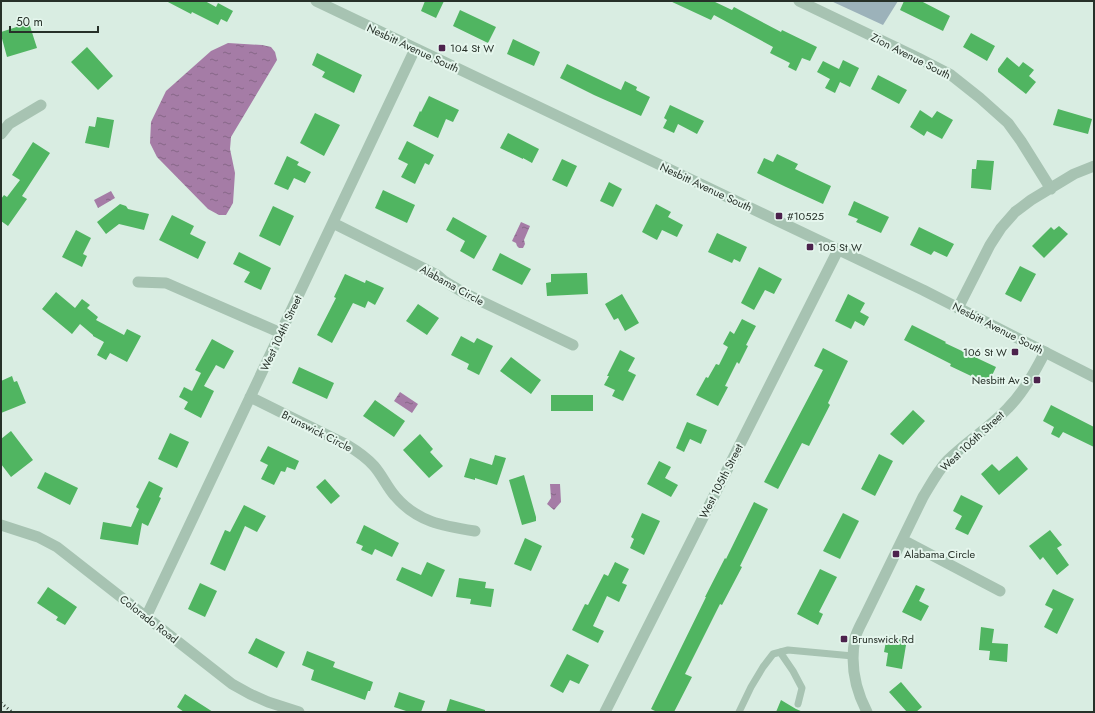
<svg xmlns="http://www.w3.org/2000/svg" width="1095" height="713" viewBox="0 0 1095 713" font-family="Jost,sans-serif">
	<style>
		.green { fill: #9cb2ba }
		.water { fill: url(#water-ripples) }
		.building { fill: #50b561 }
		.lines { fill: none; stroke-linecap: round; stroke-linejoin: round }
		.service { stroke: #a7c3b2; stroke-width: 7 }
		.minor { stroke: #a7c3b2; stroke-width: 11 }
		.tertiary { stroke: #a7c3b2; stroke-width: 11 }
		.rail { stroke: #273129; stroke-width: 3; stroke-dasharray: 1 3; stroke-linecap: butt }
		.poi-dot { fill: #4c224c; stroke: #e5f6ed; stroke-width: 1.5 }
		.labels { text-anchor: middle; stroke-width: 4; stroke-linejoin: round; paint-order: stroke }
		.street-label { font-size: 11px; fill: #273129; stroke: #e5f6ed }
		.poi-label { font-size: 11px; fill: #273129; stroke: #e5f6ed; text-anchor: start }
	</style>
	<defs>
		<pattern id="water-ripples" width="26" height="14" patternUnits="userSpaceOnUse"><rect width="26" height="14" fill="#a57ca6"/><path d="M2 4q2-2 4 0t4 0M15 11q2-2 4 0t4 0" fill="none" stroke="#866687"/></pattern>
	</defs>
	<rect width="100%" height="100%" fill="#d9ede2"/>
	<path class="green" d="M831,1H898L883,25Z"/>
	<path class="water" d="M228,43L262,45L271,47L275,52L277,60L231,137L230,149L235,173L233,203L226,215H219L208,209L157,157L150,143L151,122L166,91L211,51Z
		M111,191L115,198L98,208L94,200Z
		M521,222L530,226L524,240L525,244L523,248H519L517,246L516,243L512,241Z
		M400,392L418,404L412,413L394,401Z
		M550,484H560L561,502L554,510L547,504L551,498Z"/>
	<path class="building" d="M166,1H205L216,7L218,3L233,11L227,22L221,19L218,25L192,12L191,14Z
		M425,1H444L436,18L421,11Z
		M670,1H713L732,10L734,7L781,32L782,30L817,47L810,61L802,58L796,71L788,67L790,63L770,53L773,47L714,15L711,20Z
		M904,1H921L950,16L943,31L900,10Z
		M460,10L496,27L488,43L453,26Z
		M29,23L37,48L7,57L1,35V32Z
		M971,33L995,46L987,61L963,47Z
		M513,39L540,52L534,66L507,54Z
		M87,47L113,76L98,90L71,62Z
		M317,53L362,75L354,93L322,77L325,72L312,65Z
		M1007,57L1019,67L1023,62L1034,70L1029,76L1036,82L1026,94L998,72V69Z
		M843,60L859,68L850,87L840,82L835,93L825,88L830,79L817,72L823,61L839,69Z
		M567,64L621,90L625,81L637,87L636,90L650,97L641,116L594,95L560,78Z
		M878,75L907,90L899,104L871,89Z
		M429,96L459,110L453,122L446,119L438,138L413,126L420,111L421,112Z
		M670,105L704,121L697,134L678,124L674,133L663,128L667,120L664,118Z
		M1058,109L1092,119L1088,134L1053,125Z
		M920,110L932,118L937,111L953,120L942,139L927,131L924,136L910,127Z
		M315,113L340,125L324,156L300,143Z
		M97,117L114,120L109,148L85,143L89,126L95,127Z
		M508,133L539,149L532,163L523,158V159L500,148Z
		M407,141L434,155L429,165L425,163L415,184L401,177L408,164L398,159Z
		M33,142L50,153L22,196L27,199L8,226L1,221V199L4,195L7,197L20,180L12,175Z
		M777,154L798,164L795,169L831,186L823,204L786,187L757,173L764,158L773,162Z
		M287,156L299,162L297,165L311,172L305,183L294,178L288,190L274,184Z
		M562,159L577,166L567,187L552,180Z
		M977,160L994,161L991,190L971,188L972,169H976Z
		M609,182L622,189L613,207L600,201Z
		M383,190L415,205L407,223L375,208Z
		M854,201L889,217L881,233L856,222L858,219L848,215Z
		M120,204L126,206L128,209L149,214L144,230L119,224L106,234L97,222Z
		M656,204L671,212L668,217L683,225L677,237L662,230L657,240L642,232Z
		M273,206L294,216L280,246L259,236Z
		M172,215L194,226L190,234L206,242L198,259L159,240Z
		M453,217L487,236L474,259L460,251L465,241L446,230Z
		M1059,226L1068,234L1044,258L1032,246L1051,227L1054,230Z
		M919,227L954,244L947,257L934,251L931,255L910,245Z
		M76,230L91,238L83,254L87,256L82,267L62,257Z
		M717,233L747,247L740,262L734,259L732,263L708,252Z
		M239,252L271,268L261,290L244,282L250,272L233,264Z
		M500,253L531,269L522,285L492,270Z
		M1020,266L1036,274L1021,302L1005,294Z
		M759,267L782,279L774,294L765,290L754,310L741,303Z
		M587,273L588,294L547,296L546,283L551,282V274Z
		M345,274L365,283L366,280L384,288L375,305L368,301L365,308L353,303L332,343L317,335L336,298L334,297Z
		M56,292L75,308L82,299L90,305L87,308L98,317L96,320L124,335L127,329L141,336L127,362L110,353L106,360L97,355L104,342L93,336V335L80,324L72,334L42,309Z
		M622,294L639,323L625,331L618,318L614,320L605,304Z
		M848,294L865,303L860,312L869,317L864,326L855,321L851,329L835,321Z
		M418,304L439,318L427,335L406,321Z
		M742,319L756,326L746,345L748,346L739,364L737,362L725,386L728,387L718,406L696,395L706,377L708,378L716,364L719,365L728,347L723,344L730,331L734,334Z
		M912,325L946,342L945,343L996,367L988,384L950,366L951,364L904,340Z
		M461,336L474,343L477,338L493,346L479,375L467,369L469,364L451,355Z
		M212,339L234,351L224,369L216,365L204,386L214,391L201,418L184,409L188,402L179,397L184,387L192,391L201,373L195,370Z
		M823,348L848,361L828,403L830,405L809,446L802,443L778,489L764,482L823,370L814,366Z
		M620,350L635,358L628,371L636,375L623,401L612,396L615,390L604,385L609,376H607Z
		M511,357L541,380L531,394L500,371Z
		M299,367L334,383L327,399L292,383Z
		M12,376L14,382L17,381L26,403L1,413V381Z
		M551,395H593V411H551Z
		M375,400L405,421L394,437L363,416Z
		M1051,405L1094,427V447L1063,432L1059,438L1051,434L1054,427L1043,421Z
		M913,410L925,421L903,445L890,434Z
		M687,422L707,430L701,444L690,439L684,452L676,448Z
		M11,431L33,460L11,477L1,464V439Z
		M170,433L189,442L177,468L158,459Z
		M420,434L433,449L430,452L443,466L429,478L403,450Z
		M268,446L299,461L295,470L287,467L285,472L281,471L274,485L261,479L268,465L260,461Z
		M879,454L893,461L875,496L861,489Z
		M495,455L506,458L497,485L475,478V480L464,477L470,458L492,465Z
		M1017,456L1028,469L999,495L981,474L992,464L999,471Z
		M659,461L671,467L665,478L678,485L671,497L647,484Z
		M45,472L78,488L70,505L37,488Z
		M524,475L536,517V521L522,525L509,480Z
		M325,479L340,496L331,504L316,487Z
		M149,481L163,488L159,497L161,498L148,526L142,523L138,545L100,539L103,522L131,527L139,509L136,507Z
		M961,495L983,506L968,535L955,529L962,516L953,511Z
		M754,502L768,509L740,566L742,567L722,605L720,604L685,674L692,677L674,712H657L651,709L706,597H705L725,558L726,559Z
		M244,505L266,516L257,532L245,526L225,571L210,564L225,530L230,532Z
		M642,513L660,521L644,555L630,548L634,539L631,537Z
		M843,513L859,521L840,559L823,551Z
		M364,525L399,543L392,557L375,549L372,555L361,550L363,546L356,543Z
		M1050,530L1062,545L1057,548L1069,565L1057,575L1043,557L1040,560L1029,546Z
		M525,538L542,546L531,571L514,564Z
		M427,562L445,570L432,597L396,580L402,567L421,575Z
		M615,562L629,569L622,583L627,585L619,602L607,596L593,626L604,631L598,643L572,630L585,604L588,605L604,574L608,576Z
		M820,569L837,577L819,612L823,614L818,625L797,614Z
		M459,578L486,582L485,588L494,589L491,607L470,604L471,599L456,597Z
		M200,583L217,591L205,617L188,609Z
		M916,585L925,589L919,601L929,606L921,621L902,612Z
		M48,587L77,607L65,625L56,620L58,617L37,603Z
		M1053,589L1074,599L1057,634L1044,627L1053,609L1045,605Z
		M981,627L994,629L992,643L1008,644L1007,662L989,660L990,651L979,650Z
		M887,636L907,639L902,669L886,666L888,653L884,652Z
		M256,638L285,652L277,668L248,653Z
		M307,651L335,662L333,667L373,682L370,691H368L365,700L311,680L314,670L302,665Z
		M567,654L589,665L579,684L570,680L563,693L550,686Z
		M901,682L922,707L916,712H907L889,692Z
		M399,692L425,701L421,712H409L394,707Z
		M185,694L213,712H184L177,707Z
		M450,699L485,710V712H446Z
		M781,700L796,709L803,712H776Z"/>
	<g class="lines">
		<path class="service" d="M780,652L793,671L802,688L798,704
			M739,712L751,687L763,667L773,654L788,650L853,656"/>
		<path class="minor" d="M799,1L918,58L951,75L980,98L1008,123L1021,141L1051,189
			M1,134L9,124L41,105
			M333,223L437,275L444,281L466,294L573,345
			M138,282L166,283L281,333
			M958,308L990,245L1001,228L1015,212L1031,200L1074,174L1094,166
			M250,397L347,445C357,451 366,457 374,466C382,475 387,487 395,496C417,522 443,526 475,531
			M1,525L38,537L57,547L232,684L250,694L268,702L299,712
			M903,540L1000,591
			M146,617L415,49
			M605,712L838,250
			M867,712C855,689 850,664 855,638C857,631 861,624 864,618L923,497C931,484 937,472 947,461C966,442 989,428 1008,408C1024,392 1035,372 1045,352"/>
		<path class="tertiary" d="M316,1L923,290L1094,377"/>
		<path class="rail" d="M1,703L12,712"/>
	</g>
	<g class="poi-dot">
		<rect x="438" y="44" width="8" height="8" rx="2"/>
		<rect x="775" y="212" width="8" height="8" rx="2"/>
		<rect x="806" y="243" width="8" height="8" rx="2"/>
		<rect x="1011" y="348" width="8" height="8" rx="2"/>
		<rect x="1033" y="376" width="8" height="8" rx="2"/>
		<rect x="892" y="550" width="8" height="8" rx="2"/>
		<rect x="840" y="635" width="8" height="8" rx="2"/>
	</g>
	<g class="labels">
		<g class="street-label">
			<text transform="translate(413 48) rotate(25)" y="4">Nesbitt Avenue South</text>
			<text transform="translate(911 56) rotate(27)" y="4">Zion Avenue South</text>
			<text transform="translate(706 187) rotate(25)" y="4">Nesbitt Avenue South</text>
			<text transform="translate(452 285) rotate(29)" y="4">Alabama Circle</text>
			<text transform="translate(998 328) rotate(27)" y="4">Nesbitt Avenue South</text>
			<text transform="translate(281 333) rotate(-65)" y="4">West 104th Street</text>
			<text transform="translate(317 431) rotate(27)" y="4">Brunswick Circle</text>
			<text transform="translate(972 441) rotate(-43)" y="4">West 106th Street</text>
			<text transform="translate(721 481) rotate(-63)" y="4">West 105th Street</text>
			<text transform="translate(149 619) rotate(38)" y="4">Colorado Road</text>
		</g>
		<g class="poi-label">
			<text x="450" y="52">104 St W</text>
			<text x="787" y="220">#10525</text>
			<text x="818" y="251">105 St W</text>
			<text x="1007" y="356" text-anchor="end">106 St W</text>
			<text x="1029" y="384" text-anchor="end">Nesbitt Av S</text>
			<text x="904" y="558">Alabama Circle</text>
			<text x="852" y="643">Brunswick Rd</text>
		</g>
	</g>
	<rect width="1095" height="713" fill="none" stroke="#273129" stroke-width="4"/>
	<path d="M10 26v6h88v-6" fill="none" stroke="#273129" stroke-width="2"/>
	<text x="16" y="26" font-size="12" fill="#273129" stroke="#e5f6ed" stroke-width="3" paint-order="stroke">50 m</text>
</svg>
